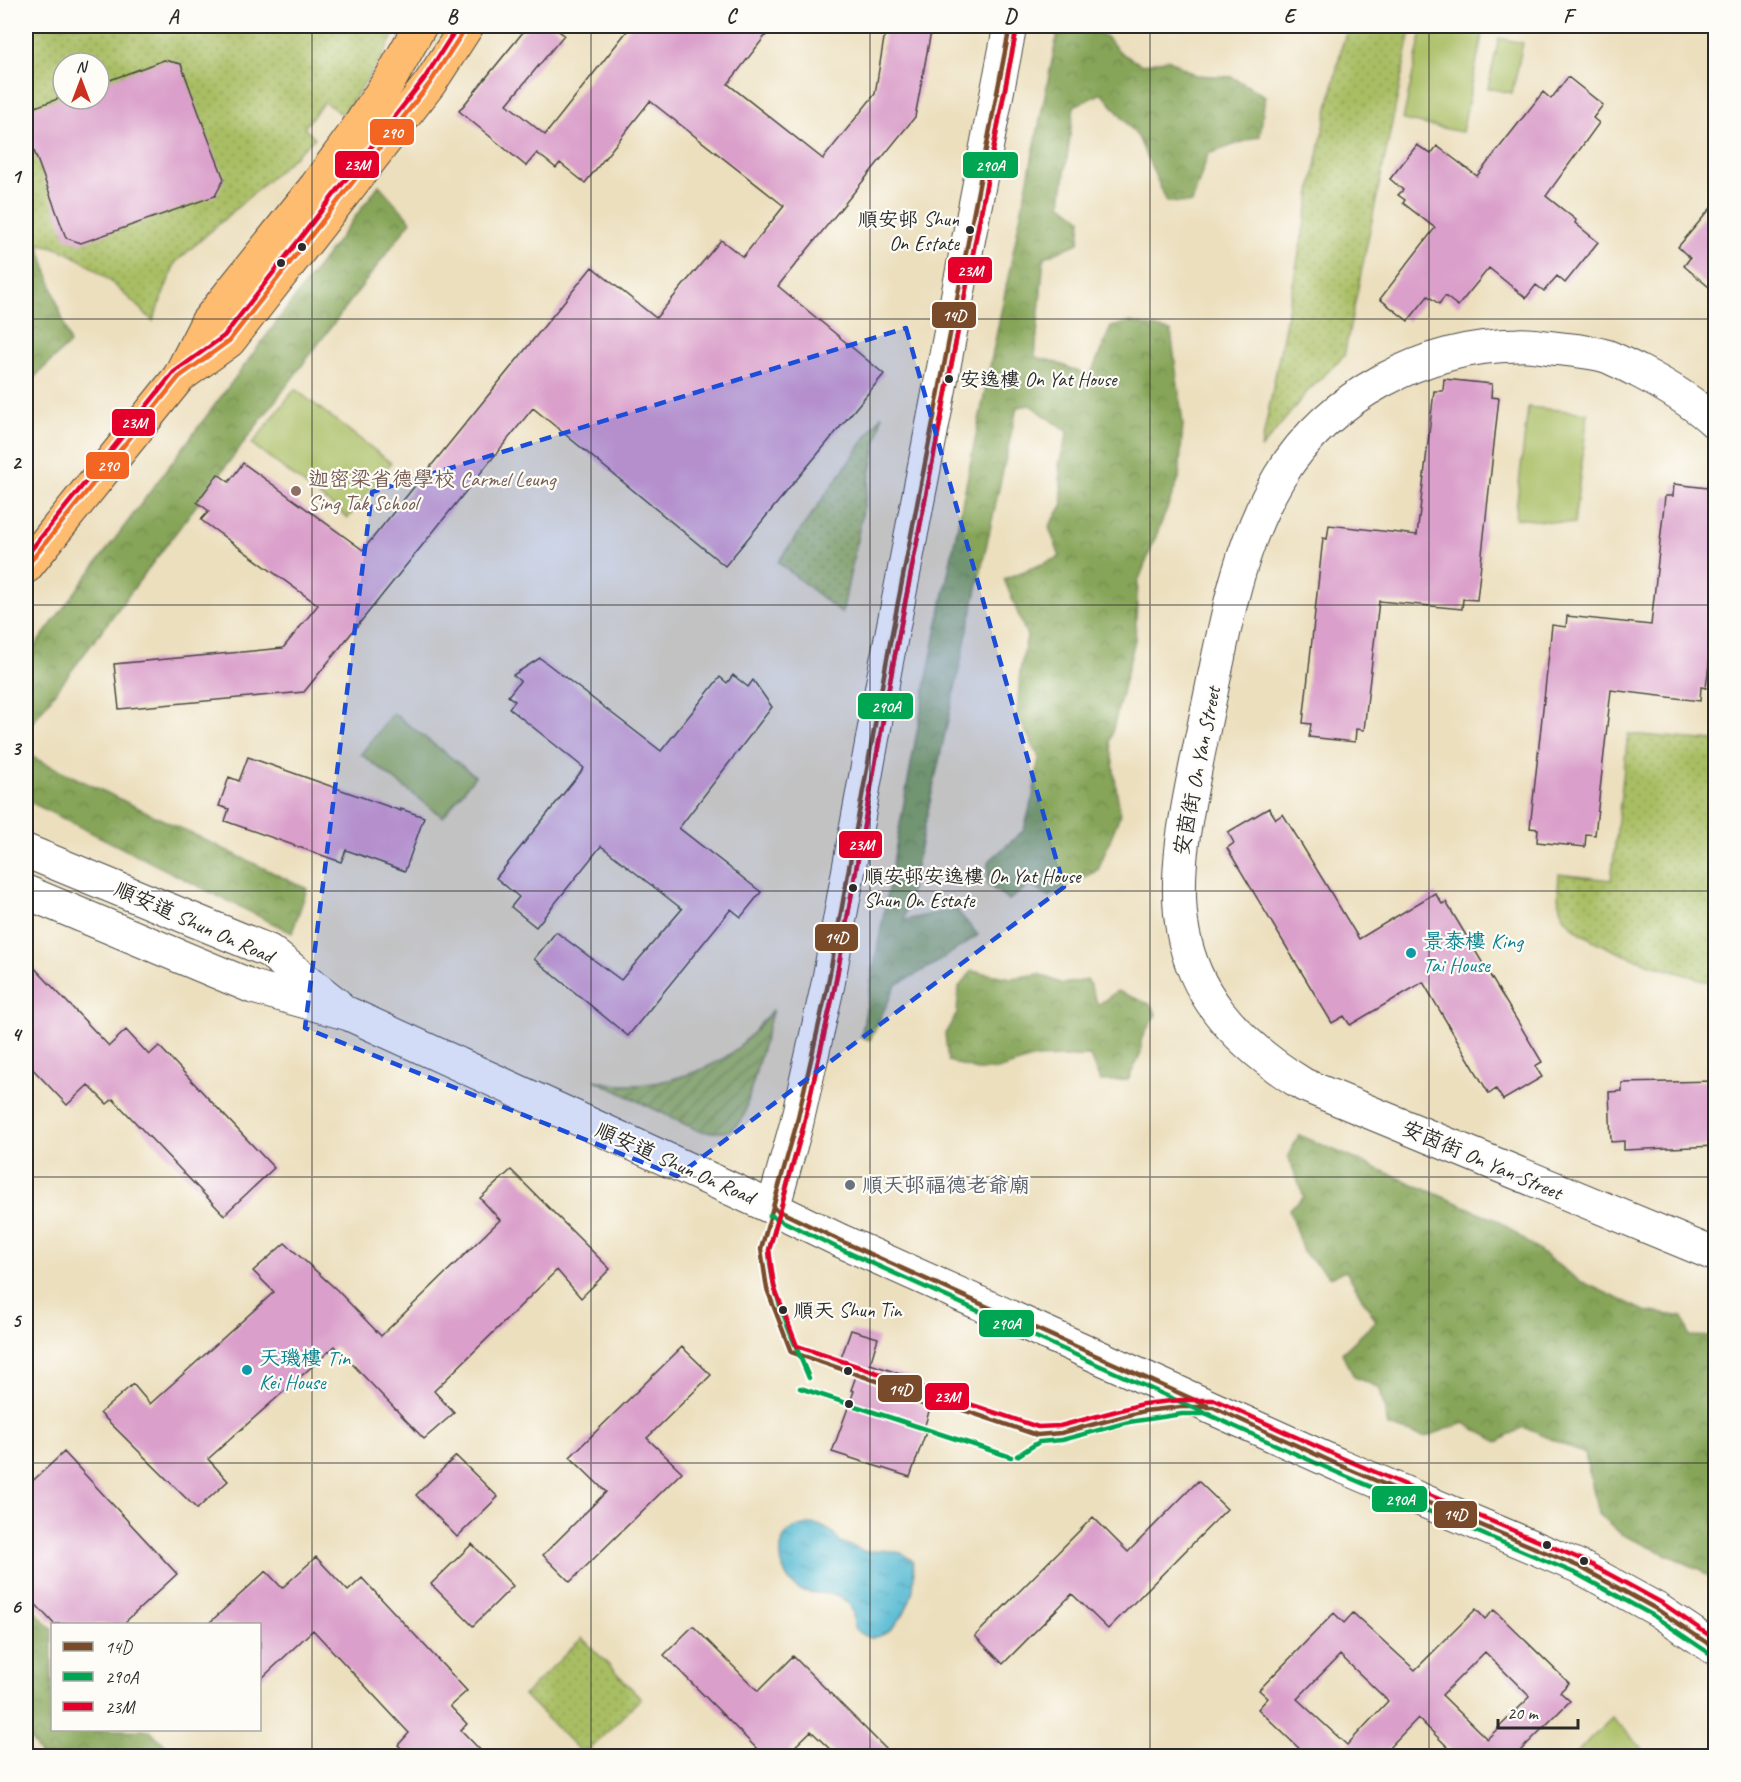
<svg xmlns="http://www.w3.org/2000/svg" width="1741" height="1782" viewBox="0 0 1741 1782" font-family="Caveat,'LXGW WenKai TC',sans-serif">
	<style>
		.grass { fill: #a9be63; stroke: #6a7447; stroke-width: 1.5 }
		.forest { fill: url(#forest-crowns); stroke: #586842; stroke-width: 1.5 }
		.park { fill: url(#park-dots); stroke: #6a7447; stroke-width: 1.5; fill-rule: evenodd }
		.garden { fill: url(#garden-furrows); stroke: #6a7447; stroke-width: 1.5 }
		.water { fill: url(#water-ripples); stroke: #40727f; stroke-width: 1.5 }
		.building { fill: #da9fca; fill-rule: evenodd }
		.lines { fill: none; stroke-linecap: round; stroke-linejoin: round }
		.minor-casing { stroke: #484641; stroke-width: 35 }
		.major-casing { stroke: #484641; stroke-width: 35 }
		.minor { stroke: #fff; stroke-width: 33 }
		.major { stroke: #fdbc6f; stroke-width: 33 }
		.bus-1-casing { stroke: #fdfcf7; stroke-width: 9 }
		.bus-2-casing { stroke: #fdfcf7; stroke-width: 9 }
		.bus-3-casing { stroke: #fdfcf7; stroke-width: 9 }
		.bus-4-casing { stroke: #fdfcf7; stroke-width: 9 }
		.bus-1 { stroke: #7a4b2a; stroke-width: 4.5 }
		.bus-2 { stroke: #00a651; stroke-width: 4.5 }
		.bus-3 { stroke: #e4002b; stroke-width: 4.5 }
		.bus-4 { stroke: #f26522; stroke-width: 4.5 }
		.marked { fill: #1d4ed8; fill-opacity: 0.2; stroke: #1d4ed8; stroke-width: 4.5; stroke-dasharray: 12 8; stroke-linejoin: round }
		.grid { fill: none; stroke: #2b2b2b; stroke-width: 1.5; stroke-opacity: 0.55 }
		.bus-dot { fill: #2b2b2b; stroke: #fdfcf7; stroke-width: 2 }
		.education-dot { fill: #8d6e63; stroke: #fdfcf7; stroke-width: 2 }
		.culture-dot { fill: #0f9aa8; stroke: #fdfcf7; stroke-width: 2 }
		.worship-dot { fill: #6b7280; stroke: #fdfcf7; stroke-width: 2 }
		.labels { text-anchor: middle; stroke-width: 4.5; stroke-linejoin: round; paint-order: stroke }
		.bus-label { font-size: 20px; fill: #2b2b2b; stroke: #fdfcf7; text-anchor: start }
		.education-label { font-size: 21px; fill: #785e54; stroke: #fdfcf7; text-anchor: start }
		.street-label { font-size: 21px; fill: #2b2b2b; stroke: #fdfcf7 }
		.culture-label { font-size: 21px; fill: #0d838f; stroke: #fdfcf7; text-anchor: start }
		.worship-label { font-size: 21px; fill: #5b616d; stroke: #fdfcf7; text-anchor: start }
		.line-badge { stroke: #fdfcf7; stroke-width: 2 }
		.badge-label { font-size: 16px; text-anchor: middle; font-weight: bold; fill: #fff }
		.neatline { fill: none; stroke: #2b2b2b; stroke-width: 2 }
		.grid-label { font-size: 20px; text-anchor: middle; font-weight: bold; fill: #2b2b2b }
	</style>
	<defs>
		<pattern id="forest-crowns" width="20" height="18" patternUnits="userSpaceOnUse" patternTransform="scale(1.5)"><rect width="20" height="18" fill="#86a559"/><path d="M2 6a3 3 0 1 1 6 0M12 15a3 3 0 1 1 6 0" fill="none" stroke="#6e874a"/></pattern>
		<pattern id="park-dots" width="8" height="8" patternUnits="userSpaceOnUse" patternTransform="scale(1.5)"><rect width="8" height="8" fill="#a9be63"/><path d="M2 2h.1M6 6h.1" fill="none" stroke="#8a9b52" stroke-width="1.8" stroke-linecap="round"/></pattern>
		<pattern id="garden-furrows" width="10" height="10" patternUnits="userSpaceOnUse" patternTransform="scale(1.5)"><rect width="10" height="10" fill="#a9be63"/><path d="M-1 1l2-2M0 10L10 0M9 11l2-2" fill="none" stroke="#8a9b52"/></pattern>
		<pattern id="water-ripples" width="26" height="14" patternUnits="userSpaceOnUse" patternTransform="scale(1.5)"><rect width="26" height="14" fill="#54bad3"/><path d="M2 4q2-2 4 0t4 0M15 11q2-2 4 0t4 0" fill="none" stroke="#4697ab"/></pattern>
	</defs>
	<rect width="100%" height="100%" fill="#fdfcf7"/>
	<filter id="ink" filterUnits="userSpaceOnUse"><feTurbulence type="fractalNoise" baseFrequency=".0167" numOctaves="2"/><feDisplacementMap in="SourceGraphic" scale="12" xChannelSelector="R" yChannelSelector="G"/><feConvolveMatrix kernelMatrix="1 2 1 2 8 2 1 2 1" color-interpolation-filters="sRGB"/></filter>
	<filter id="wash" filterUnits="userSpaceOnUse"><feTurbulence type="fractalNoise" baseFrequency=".008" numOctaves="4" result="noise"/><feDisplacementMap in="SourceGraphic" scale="24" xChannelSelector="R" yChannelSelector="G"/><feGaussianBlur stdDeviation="1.35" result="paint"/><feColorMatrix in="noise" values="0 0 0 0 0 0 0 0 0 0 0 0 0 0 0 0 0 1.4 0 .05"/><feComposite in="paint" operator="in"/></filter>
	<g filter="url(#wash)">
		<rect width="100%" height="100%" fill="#ecdfbe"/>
		<path class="grass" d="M1423,26H1484L1462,132L1403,120Z
			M1499,38L1523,43L1512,93L1488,88Z
			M295,389L391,463L348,518L252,444Z
			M1528,407L1588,413L1574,524L1515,518Z
			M393,713L475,776L443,817L361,754Z
			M1612,1718L1650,1756H1573Z"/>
		<path class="forest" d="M1059,26H1089L1106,37L1121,53L1142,65L1168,59L1195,75L1232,77L1265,96L1260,136L1208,154L1192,203L1167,202L1138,137L1102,93L1074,106L1061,203L1081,219L1079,243L1044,257L1035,357L1052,361L1090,376L1111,327L1130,322L1171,331L1183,424L1179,478L1138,582L1135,640L1110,741L1120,815L1098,870L1048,897L1030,885L1009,900L988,885V862L1024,830L1033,796L1039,757L1017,715L1020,671L1027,636L1004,579L1060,557L1049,527L1063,504L1059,465L1068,432L1030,405L1017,407L904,920L956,909L978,935L933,965L896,985L870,1040L861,1037L927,677Z
			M379,185L411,221L26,731V658Z
			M26,205L70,343L26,385V334L28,315L26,314Z
			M26,754L307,889L292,933L26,800Z
			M972,971L1012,978L1039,974L1062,984L1088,980L1098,1005L1117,991L1150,1004L1156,1014L1141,1040V1053L1128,1080L1100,1081L1090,1056L1035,1058L997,1070H977L948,1061L945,1034L957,1013L959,987Z
			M1299,1135L1499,1221L1578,1280L1645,1311L1683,1317L1690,1336L1715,1337V1582L1701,1570L1621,1534L1599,1514L1585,1454L1523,1427L1498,1442L1464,1423L1424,1437L1388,1426L1380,1388L1354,1377L1342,1353L1376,1321L1346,1271L1330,1277L1303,1252L1289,1209L1304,1197L1288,1156Z
			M26,1602L52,1629V1730H150L176,1756H41L26,1732Z"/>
		<path class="park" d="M50,26H398L382,57L343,115L324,102L304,128L315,138L175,263L153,321C125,295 98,266 62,250C51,245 37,244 26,241V40L38,30ZM63,63H99V99H63Z
			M1351,26H1412L1344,356L1307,392L1261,449L1322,135L1342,45Z
			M882,415L842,614L778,562Z
			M1628,734L1715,741V984C1677,971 1589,951 1565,918C1556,905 1558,889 1559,874L1611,880Z
			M582,1638L641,1698L584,1755L524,1695Z"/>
		<path class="garden" d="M773,1009L744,1115C733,1136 721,1133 699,1131L595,1080C604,1082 614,1085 623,1085C659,1087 716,1070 742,1044C753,1033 763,1021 773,1009Z"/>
		<path class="water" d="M809,1524L819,1525L832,1532L840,1542L866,1552L882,1550L901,1553L913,1561C914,1572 915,1583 912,1594C905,1619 879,1654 854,1628C853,1618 855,1609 847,1602C825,1582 797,1608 783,1568C780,1558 780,1549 783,1540C787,1529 799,1526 809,1524Z"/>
		<g id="blocks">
			<path class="building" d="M528,26H552L564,35L507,104L545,135L631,26H773L728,84L823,159L875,94L886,26H932L915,117L778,286L884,374L725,566L533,408L304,692L119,709L114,664L283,648L318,605L201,520L209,511L197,502L218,474L229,482L243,463L363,550L592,267L656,318L721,240L743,257L784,206L650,101L585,183L560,163L556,168L537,153L526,166L459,111Z
				M164,60L181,64L207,135L224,179L215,196L81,243L66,238L26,129V118L32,108L63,97V99H99V84Z
				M1568,77L1603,105L1593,118L1599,123L1546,196L1576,220L1575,223L1598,242L1565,283L1557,276L1544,291L1536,285L1526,298L1489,268L1458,306L1445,296L1439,304L1428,296L1408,321L1380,299L1435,228L1403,203L1405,200L1398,195L1403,190L1390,179L1417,145L1431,154L1437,146L1477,176L1543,92L1551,99Z
				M1716,202V293L1684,266L1690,258L1678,247Z
				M1444,379L1492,384L1491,397L1499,398L1477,600L1463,599L1462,609L1379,601L1364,730L1356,729L1355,742L1309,737L1311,724L1303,723L1323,538L1327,539L1329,525L1417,535L1434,391H1443Z
				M1674,484L1716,489V608L1706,688L1701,687L1700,701L1611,690L1595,835L1586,834L1585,847L1537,842L1538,829L1530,828L1552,625L1566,627L1567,616L1651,625L1665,496H1673Z
				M540,658L661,751L720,677L727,683L733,675L748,687L753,680L772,707L679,828L761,892L741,917L731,909L628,1036L534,959L556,932L621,980L682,909L601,846L536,927L511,907L519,897L496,878L584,768L509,708L515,701L508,696L520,681L513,675Z
				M248,757L401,811V809L424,817L405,871L346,850L341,862L225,821L229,809L219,806L229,777L239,781Z
				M1269,808L1276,819L1283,814L1359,939L1435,893L1442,904L1446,902L1542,1062L1535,1066L1542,1077L1503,1100L1496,1089L1489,1094L1423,982L1350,1025L1344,1016L1332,1023L1227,848L1234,843L1228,832Z
				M26,959L109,1046L126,1030L149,1055L159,1046L274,1168L224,1215L113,1099L107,1104L88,1085L67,1105L26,1062Z
				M1716,1081V1146L1624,1150V1141L1611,1142L1609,1092L1622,1091V1083Z
				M511,1170L610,1269L581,1298L557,1270L434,1391L454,1413L424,1439L335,1346L208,1459L228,1481L197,1509L100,1413L133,1384L150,1404L274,1292L253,1271L285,1243L337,1290L381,1336L500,1220L480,1198Z
				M851,1330L878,1338L870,1364L920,1380L912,1402L930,1408L923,1432H926L910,1477L832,1452L854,1391L851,1390L859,1368L840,1361Z
				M682,1347L711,1375L647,1438L682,1472L570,1582L543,1555L606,1492L570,1457Z
				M64,1452L177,1574L123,1624H54L26,1594V1487Z
				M456,1456L498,1497L457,1537L416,1495Z
				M1198,1481L1227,1509L1108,1629L1072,1594L1003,1664L975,1636L1093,1517L1128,1552Z
				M472,1544L513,1586L473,1626L431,1584Z
				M316,1557L348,1591L362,1578L467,1691L450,1706L467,1724L461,1730L486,1756H409L398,1745L409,1733L313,1630L260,1680V1624H208L266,1571L282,1588Z
				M1476,1609L1485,1619L1494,1610L1569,1683L1560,1692L1570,1701L1515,1756H1457L1418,1718L1381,1756H1307L1258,1709L1268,1698L1259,1690L1334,1613L1344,1623L1353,1613L1415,1670ZM1485,1652L1530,1697L1487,1739L1442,1695ZM1340,1655L1388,1701L1347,1745L1297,1699Z
				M693,1626L758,1691L793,1656L893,1756H837L811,1731L785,1756H764L664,1655Z"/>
		</g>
	</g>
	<g filter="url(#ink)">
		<use href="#blocks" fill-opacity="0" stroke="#484641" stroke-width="1.5"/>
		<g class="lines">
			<defs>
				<path id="minor" d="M1716,423C1692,401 1667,386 1638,371C1627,366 1617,360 1606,356C1589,351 1571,350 1553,348C1542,347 1530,344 1518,345C1424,346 1330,395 1280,476C1237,547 1224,632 1207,712C1174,873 1139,983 1304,1085L1716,1255
					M26,851L269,951L336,1004
					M26,892L253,987L349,1014L773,1208L839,1240L1339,1465L1580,1567L1658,1610L1716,1649
					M773,1208L796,1126L828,984L886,664L1010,26"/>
				<path id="major" d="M183,374L229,341L430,83L467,26
					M26,567L179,377L207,322L316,186L351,138L391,78L420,26"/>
			</defs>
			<use href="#minor" class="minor-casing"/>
			<use href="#major" class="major-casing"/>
			<use href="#minor" class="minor"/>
			<use href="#major" class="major"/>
			<defs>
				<path id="bus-1" d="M1010,26L886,664L828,984L796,1126L761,1249L767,1289L791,1352L1037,1435L1061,1433L1144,1411L1181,1407H1213L1339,1465L1580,1567L1658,1610L1716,1649
					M773,1208L839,1240L1208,1406"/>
				<path id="bus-2" d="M770,1215L836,1247L1336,1472L1577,1574L1654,1616L1712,1655
					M809,1378C792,1336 771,1296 769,1250L803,1128L835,986L893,665L1017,27
					M800,1388L1011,1457
					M1017,1456L1039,1442L1062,1440L1129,1422L1182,1414H1211"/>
				<path id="bus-3" d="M1017,27L893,665L835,986L803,1128L769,1250L774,1287L797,1346L1038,1427L1060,1426L1143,1404L1181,1400H1215L1342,1458L1583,1560L1662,1603L1716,1640
					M26,556L174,372L224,336L424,79L458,26"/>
				<path id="bus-4" d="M26,567L179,377L229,341L430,83L467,26"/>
			</defs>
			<use href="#bus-1" class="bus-1-casing"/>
			<use href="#bus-2" class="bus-2-casing"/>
			<use href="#bus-3" class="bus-3-casing"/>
			<use href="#bus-4" class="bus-4-casing"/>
			<use href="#bus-1" class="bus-1"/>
			<use href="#bus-2" class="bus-2"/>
			<use href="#bus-3" class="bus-3"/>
			<use href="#bus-4" class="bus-4"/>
		</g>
	</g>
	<path class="marked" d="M906,328L1064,887L677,1176L305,1028L372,492Z"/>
	<path class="grid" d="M312,26V1756M591,26V1756M870,26V1756M1150,26V1756M1429,26V1756M26,319H1716M26,605H1716M26,891H1716M26,1177H1716M26,1463H1716"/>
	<g class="bus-dot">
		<circle cx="970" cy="230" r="5"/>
		<circle cx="302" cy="247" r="5"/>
		<circle cx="281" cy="263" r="5"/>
		<circle cx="949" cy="379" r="5"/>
		<circle cx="853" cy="888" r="5"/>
		<circle cx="783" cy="1310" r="5"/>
		<circle cx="848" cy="1371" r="5"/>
		<circle cx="849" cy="1404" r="5"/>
		<circle cx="1547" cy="1545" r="5"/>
		<circle cx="1584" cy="1561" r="5"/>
	</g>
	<circle class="education-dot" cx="296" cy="491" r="6"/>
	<g class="culture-dot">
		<circle cx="1411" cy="953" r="6"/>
		<circle cx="247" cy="1370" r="6"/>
	</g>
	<circle class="worship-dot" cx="850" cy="1185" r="6"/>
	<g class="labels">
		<g class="bus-label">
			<text x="959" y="226" text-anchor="end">順安邨 Shun<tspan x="959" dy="24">On Estate</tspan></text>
			<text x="960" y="386">安逸樓 On Yat House</text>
			<text x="864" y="883">順安邨安逸樓 On Yat House<tspan x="864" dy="24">Shun On Estate</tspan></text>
			<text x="794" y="1317">順天 Shun Tin</text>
		</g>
		<g class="education-label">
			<text x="308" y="486">迦密梁省德學校 Carmel Leung<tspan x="308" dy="24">Sing Tak School</tspan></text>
		</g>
		<g class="street-label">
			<text transform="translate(1197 771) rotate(-79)" y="7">安茵街 On Yan Street</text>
			<text transform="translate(194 922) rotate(24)" y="7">順安道 Shun On Road</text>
			<text transform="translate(1482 1160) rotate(23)" y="7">安茵街 On Yan Street</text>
			<text transform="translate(675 1163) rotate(24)" y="7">順安道 Shun On Road</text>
		</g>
		<g class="culture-label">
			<text x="1423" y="948">景泰樓 King<tspan x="1423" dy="24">Tai House</tspan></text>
			<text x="259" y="1365">天璣樓 Tin<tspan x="259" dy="24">Kei House</tspan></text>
		</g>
		<g class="worship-label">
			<text x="862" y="1192">順天邨福德老爺廟</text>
		</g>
	</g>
	<g class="line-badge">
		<rect x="369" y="118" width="46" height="28" rx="6" fill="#f26522"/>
		<rect x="334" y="150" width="46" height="29" rx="6" fill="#e4002b"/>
		<rect x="962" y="151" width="57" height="28" rx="6" fill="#00a651"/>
		<rect x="947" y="256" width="46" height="28" rx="6" fill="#e4002b"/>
		<rect x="931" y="301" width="46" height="28" rx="6" fill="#7a4b2a"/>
		<rect x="111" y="408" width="45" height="29" rx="6" fill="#e4002b"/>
		<rect x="85" y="451" width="45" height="29" rx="6" fill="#f26522"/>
		<rect x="857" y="692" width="57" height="28" rx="6" fill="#00a651"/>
		<rect x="838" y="830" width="45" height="29" rx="6" fill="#e4002b"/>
		<rect x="814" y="923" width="45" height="29" rx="6" fill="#7a4b2a"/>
		<rect x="978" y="1309" width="57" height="29" rx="6" fill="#00a651"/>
		<rect x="877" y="1374" width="46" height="29" rx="6" fill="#7a4b2a"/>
		<rect x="924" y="1382" width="46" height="29" rx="6" fill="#e4002b"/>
		<rect x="1371" y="1485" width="57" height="28" rx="6" fill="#00a651"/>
		<rect x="1433" y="1500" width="45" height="29" rx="6" fill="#7a4b2a"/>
	</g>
	<g class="badge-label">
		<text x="392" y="138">290</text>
		<text x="357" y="170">23M</text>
		<text x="990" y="171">290A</text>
		<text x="970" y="276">23M</text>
		<text x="954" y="321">14D</text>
		<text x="134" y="428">23M</text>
		<text x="108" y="471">290</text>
		<text x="886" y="712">290A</text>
		<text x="861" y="850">23M</text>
		<text x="836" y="943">14D</text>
		<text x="1006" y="1329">290A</text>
		<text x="900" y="1395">14D</text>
		<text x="947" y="1402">23M</text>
		<text x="1400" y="1505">290A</text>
		<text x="1455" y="1520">14D</text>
	</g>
	<rect width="1741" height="1782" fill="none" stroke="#fdfcf7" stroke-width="66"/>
	<rect x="51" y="1623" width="210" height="108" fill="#fdfcf7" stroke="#a9a8a5" stroke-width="1.5"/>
	<rect x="63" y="1642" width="30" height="9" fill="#7a4b2a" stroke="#a9a8a5" stroke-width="1.5"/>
	<text x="105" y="1653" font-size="18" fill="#2b2b2b">14D</text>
	<rect x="63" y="1672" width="30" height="9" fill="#00a651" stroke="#a9a8a5" stroke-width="1.5"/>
	<text x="105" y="1683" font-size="18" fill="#2b2b2b">290A</text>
	<rect x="63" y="1702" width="30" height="9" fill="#e4002b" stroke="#a9a8a5" stroke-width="1.5"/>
	<text x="105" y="1713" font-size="18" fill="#2b2b2b">23M</text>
	<g transform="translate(81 81)"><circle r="28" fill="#fdfcf7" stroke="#a9a8a5" stroke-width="1.5"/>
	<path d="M0-4.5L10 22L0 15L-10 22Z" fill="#c8321e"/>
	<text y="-9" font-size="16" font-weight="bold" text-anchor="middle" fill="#2b2b2b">N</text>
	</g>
	<path d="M1498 1719v9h80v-9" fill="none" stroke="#2b2b2b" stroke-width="3"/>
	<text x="1507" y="1719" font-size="18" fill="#2b2b2b" stroke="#fdfcf7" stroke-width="4.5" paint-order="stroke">20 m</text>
	<rect x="33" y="33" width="1675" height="1716" class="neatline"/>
	<g class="grid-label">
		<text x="173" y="23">A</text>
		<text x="452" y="23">B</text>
		<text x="731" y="23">C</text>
		<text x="1010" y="23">D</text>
		<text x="1289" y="23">E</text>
		<text x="1568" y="23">F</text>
		<text x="16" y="183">1</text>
		<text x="16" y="469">2</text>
		<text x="16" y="755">3</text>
		<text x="16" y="1041">4</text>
		<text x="16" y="1327">5</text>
		<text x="16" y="1613">6</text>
	</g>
</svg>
